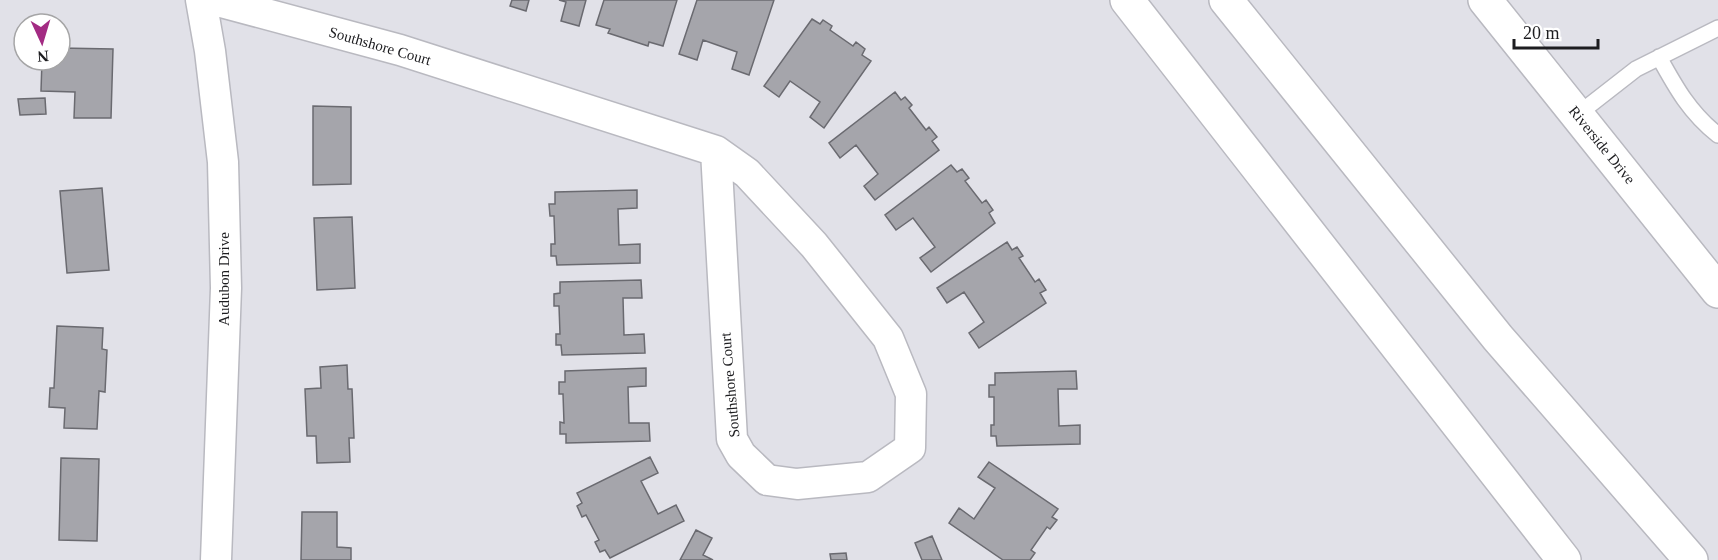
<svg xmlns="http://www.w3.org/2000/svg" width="1718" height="560" viewBox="0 0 1718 560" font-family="Georgia,serif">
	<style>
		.building { fill: #a5a5ab; stroke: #6a6a70; stroke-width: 1.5 }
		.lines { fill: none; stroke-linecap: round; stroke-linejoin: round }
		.lane-casing { stroke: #b9b9c0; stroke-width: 18 }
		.street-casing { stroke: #b9b9c0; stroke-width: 33 }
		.primary-casing { stroke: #b9b9c0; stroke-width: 36 }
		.highway-casing { stroke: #b9b9c0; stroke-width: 36 }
		.lane { stroke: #fff; stroke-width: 15 }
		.street { stroke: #fff; stroke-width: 30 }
		.primary { stroke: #fff; stroke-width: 33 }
		.highway { stroke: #fff; stroke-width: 33 }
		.labels { text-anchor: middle; stroke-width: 5; stroke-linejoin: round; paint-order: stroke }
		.street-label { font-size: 15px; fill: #1d1d20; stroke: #fff }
	</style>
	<rect width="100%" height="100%" fill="#e1e1e8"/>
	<path class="building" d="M512,0H529L526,11L510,6Z
		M559,0H586L579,26L561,21L566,2Z
		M604,0H677L663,46L649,42L648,46L608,33L610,29L596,25Z
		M697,0H774L749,75L732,69L737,52L703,40L697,60L679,54Z
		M812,19L820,24L823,20L832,26L830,30L853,46L856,42L865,49L862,55L871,61L824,128L810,117L820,102L790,81L779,97L764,86Z
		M60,48L113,49L111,118H74L75,92L41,91L42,60H60Z
		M895,92L901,100L905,97L912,105L909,108L926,130L929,127L937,137L932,141L939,150L875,200L864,186L878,174L856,145L840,158L829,143Z
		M45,98L46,114L20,115L18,99Z
		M313,106L351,107V184L313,185Z
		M951,165L957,172L962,169L969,178L965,181L982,203L986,200L993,210L989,213L995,223L931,272L920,258L935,247L913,218L896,230L885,215Z
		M102,188L109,270L67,273L60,191Z
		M637,190V208L618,209L619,245L640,244V263L557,265L556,256H551V244H555L554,216H550L549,204H555V192Z
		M352,217L355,288L317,290L314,218Z
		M1007,242L1012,250L1017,247L1023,256L1019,258L1035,282L1039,279L1046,290L1040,293L1046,303L979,348L969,333L984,322L964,292L947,303L937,288Z
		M641,280L642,298H623L624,335L644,334L645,353L562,355L561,345H556V334H560L559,306H554V294L560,293V282Z
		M57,326L103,328L102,349L107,350L105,392L99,391L97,429L64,428L65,408L49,407L50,388H54Z
		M347,365L348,389H352L354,438H349L350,462L317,463L316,436H307L305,389L321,388L320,367Z
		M646,368V386L628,387L629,423H649L650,441L566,443V434H560V422L564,423L563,394H559V382H565V371Z
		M1076,371L1077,389H1058L1059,426L1080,425V444L997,446L996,436H991V425H994V397H989V385H995V373Z
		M650,457L658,473L641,481L658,514L676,505L684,521L610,558L605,550L600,552L595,542L599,540L586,515L582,517L577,506L582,503L577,493Z
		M61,458L99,459L97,541L59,540Z
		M989,462L1058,509L1052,517L1057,520L1050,529L1047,527L1031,550L1035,553L1030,560H1003L949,523L959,508L974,519L995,488L978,477Z
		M302,512H337V547L351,548V560H301Z
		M696,530L712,538L703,555L713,560H680Z
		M932,536L942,560H922L915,543Z
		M846,553L847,560H831L830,554Z"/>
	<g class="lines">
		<defs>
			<path id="lane" d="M1659,57C1676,88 1690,113 1718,135
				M1577,115L1636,69L1718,28"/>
			<path id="street" d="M201,0L210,51L223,162L226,288L216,560
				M214,0L400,50L716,151L747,173L814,245L888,338L911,394L910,448L868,477L797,484L767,480L741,455L732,439L716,151"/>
			<path id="primary" d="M1485,0L1718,291"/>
			<path id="highway" d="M1127,0L1564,560
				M1226,0L1498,338L1691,560"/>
		</defs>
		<use href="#lane" class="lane-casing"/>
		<use href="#street" class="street-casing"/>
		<use href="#primary" class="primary-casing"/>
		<use href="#highway" class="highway-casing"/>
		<use href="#lane" class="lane"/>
		<use href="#street" class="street"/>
		<use href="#primary" class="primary"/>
		<use href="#highway" class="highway"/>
	</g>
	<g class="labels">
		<g class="street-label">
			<text transform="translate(380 46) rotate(16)" y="5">Southshore Court</text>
			<text transform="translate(1602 145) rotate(51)" y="5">Riverside Drive</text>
			<text transform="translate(224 279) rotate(-90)" y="5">Audubon Drive</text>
			<text transform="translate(730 385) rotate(-95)" y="5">Southshore Court</text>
		</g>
	</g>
	<g transform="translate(42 42) rotate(176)"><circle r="28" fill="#ffffff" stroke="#a5a5a6" stroke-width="1.5"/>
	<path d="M0-4.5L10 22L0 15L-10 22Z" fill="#a32b83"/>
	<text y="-9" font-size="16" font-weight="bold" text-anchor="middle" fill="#1d1d20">N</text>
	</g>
	<path d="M1514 39v9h84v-9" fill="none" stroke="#1d1d20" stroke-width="3"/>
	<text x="1523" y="39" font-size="18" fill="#1d1d20" stroke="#ffffff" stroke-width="4.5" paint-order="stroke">20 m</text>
</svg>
